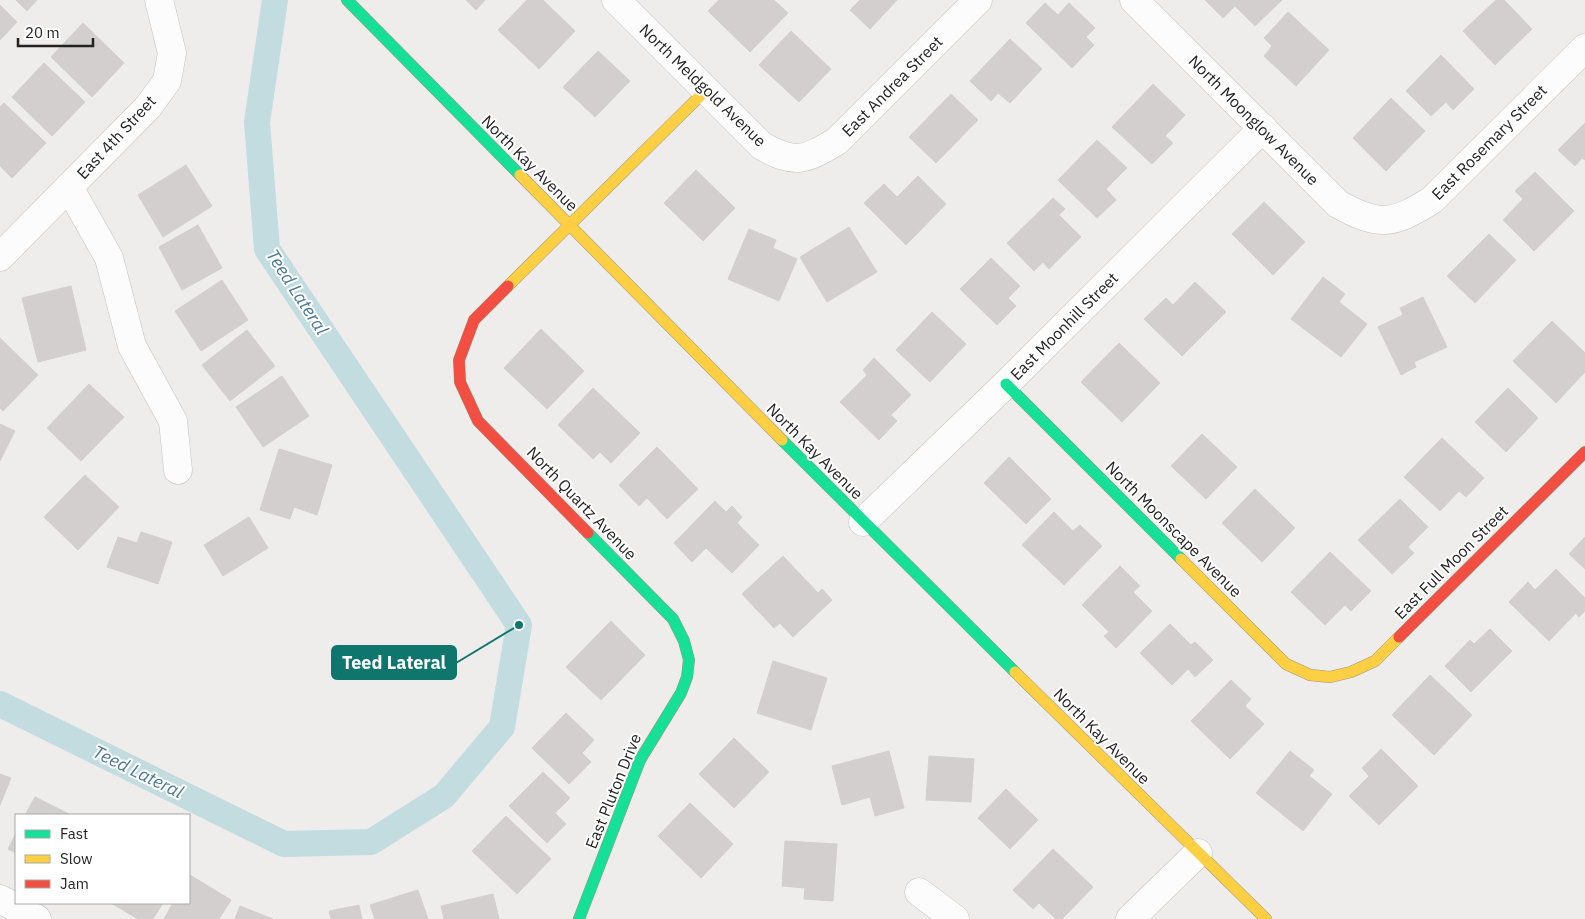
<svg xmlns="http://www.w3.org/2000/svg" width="1585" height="919" viewBox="0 0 1585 919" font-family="'IBM Plex Sans',sans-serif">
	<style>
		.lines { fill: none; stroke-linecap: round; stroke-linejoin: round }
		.canal { stroke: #c2dcdf; stroke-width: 26 }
		.building { fill: #d2cfce; stroke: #d2cfcd }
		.street-casing { stroke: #c3c2c1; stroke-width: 29 }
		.fast-casing { stroke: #999784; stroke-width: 12 }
		.slow-casing { stroke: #999784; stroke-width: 12 }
		.jam-casing { stroke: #999784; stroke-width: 12 }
		.street { stroke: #fdfcfc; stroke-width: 28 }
		.fast { stroke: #16e098; stroke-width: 11 }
		.slow { stroke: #ffcf43; stroke-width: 11 }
		.jam { stroke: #f24e42; stroke-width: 11 }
		.labels { text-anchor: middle; stroke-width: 4; stroke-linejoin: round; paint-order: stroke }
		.street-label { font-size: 16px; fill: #222; stroke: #fff }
		.water-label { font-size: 18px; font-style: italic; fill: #4c7892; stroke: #fff }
		.leader { fill: none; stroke: #0f766e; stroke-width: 2 }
		.callout-dot { fill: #0f766e; stroke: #fff; stroke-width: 2 }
		.callout { fill: #0f766e; stroke: #0f766e; stroke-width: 2 }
		.callout-label { font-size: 18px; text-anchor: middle; font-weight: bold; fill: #fff }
	</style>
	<rect width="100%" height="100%" fill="#efedeb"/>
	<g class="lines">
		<path class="canal" d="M0,704L284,844L371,842L444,796L502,727L519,625L267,249L257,122L275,0"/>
	</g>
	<path class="building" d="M16,0H37L27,11Z
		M466,0H485L476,10Z
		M527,0H543L575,31L539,69L498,30Z
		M719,0H774L788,13L750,52L708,11Z
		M860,0H897L870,29L850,10Z
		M1205,0H1282L1255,26L1235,6L1223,18Z
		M1496,0H1504L1532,29L1495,65L1463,31Z
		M1045,3L1058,15L1069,3L1095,28L1086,37L1094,45L1072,68L1026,23Z
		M0,5L17,22L0,40Z
		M1288,12L1329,50L1296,86L1264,56L1272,46L1264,38Z
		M83,23L124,63L92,97L51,57Z
		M791,31L831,69L799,102L759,65Z
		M1010,39L1042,69L1010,103L998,93L991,101L970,81Z
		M598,51L630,81L595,117L563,87Z
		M1441,55L1474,89L1453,110L1446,102L1431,116L1406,91Z
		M44,63L85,102L52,136L12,97Z
		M1153,84L1185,115L1165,136L1173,143L1152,164L1112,127Z
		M951,94L978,120L936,163L909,137Z
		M1391,98L1425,131L1386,171L1353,138Z
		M4,103L46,143L12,178L0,166V107Z
		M1585,123V160L1582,158L1575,166L1558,150Z
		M1097,140L1127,168L1106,189L1116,200L1097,218L1058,180Z
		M186,165L212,206L163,237L138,195Z
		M696,170L735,208L703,241L664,203Z
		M1535,172L1574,211L1534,251L1503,220L1523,199L1515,191Z
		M918,176L946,204L906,245L864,203L884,184L897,197Z
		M1053,198L1065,209L1059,215L1081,237L1049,269L1043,262L1034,271L1007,243Z
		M1264,202L1305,242L1273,275L1232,234Z
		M198,225L222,268L182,290L159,247Z
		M849,227L877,272L827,302L800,257Z
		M749,229L776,240L773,248L797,259L779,301L728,279Z
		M1489,234L1516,260L1475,303L1447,276Z
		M991,258L1020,286L1008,298L1016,306L997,325L960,289Z
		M1323,277L1345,294L1339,302L1367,324L1341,357L1291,319Z
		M222,280L248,320L201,351L175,311Z
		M1195,282L1226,312L1182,356L1144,319L1166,298L1173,305Z
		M71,286L86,350L38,362L22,298Z
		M1423,297L1447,347L1414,362L1416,367L1401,375L1378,327L1403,315L1400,308Z
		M932,312L966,344L930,382L896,350Z
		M1552,321L1585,353V372L1556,403L1513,361Z
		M541,329L584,371L547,409L504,368Z
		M247,330L275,366L230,401L202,365Z
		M0,338L38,375L3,411L0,408Z
		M1119,343L1160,383L1122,422L1081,382Z
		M874,358L911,395L891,415L897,421L879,440L840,402L867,375L863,370Z
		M282,376L309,416L263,447L236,407Z
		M89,384L124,417L81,461L47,428Z
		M593,388L640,433L611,463L600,452L593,459L558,425Z
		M1508,388L1538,418L1506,452L1475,422Z
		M0,424L15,431L0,461Z
		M1202,434L1237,467L1206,499L1171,466Z
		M1442,438L1484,478L1466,497L1459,491L1440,511L1404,477Z
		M657,447L698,489L667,519L647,498L639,506L619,485Z
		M279,449L332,465L317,515L294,507L290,519L260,510Z
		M1009,457L1051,499L1026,524L984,483Z
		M85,475L119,507L78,550L44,517Z
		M1255,489L1295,528L1262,562L1222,523Z
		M1400,499L1428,527L1408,547L1414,553L1392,574L1358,540Z
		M715,501L726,512L732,506L742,517L737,523L759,545L732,573L706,548L692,562L674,543Z
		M1054,512L1073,531L1080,525L1102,546L1064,585L1022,545Z
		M249,517L268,548L223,576L204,545Z
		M141,532L172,542L158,584L107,567L118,537L137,543Z
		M1585,537V569L1569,554Z
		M1330,552L1371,591L1351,611L1345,605L1325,625L1291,592Z
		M783,556L818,593L822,589L832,600L793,637L780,623L774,628L742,594Z
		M1120,566L1140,586L1133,592L1152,611L1116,648L1104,636L1109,632L1082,605Z
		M1556,569L1585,598V611L1579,617L1576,613L1549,641L1509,602L1528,582L1535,590Z
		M611,621L645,655L601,700L566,667Z
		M1170,624L1191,645L1195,642L1213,660L1195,677L1188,669L1172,685L1140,653Z
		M1490,629L1512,651L1471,692L1445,666L1470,640L1474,644Z
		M773,661L827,678L811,730L757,713Z
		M1430,675L1472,715L1434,755L1392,715Z
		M1231,680L1251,699L1245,706L1264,724L1230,759L1191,721Z
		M566,713L594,740L582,753L591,762L569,784L532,748Z
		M734,738L769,772L734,808L699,774Z
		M1381,749L1418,786L1379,825L1349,796L1369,776L1362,768Z
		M889,751L904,808L875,816L870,797L842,805L832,766Z
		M1290,751L1314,770L1309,776L1332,794L1303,831L1256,793Z
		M929,756L974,759L971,802L926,800Z
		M543,772L570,798L555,813L566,824L547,843L509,806Z
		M0,774L11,778L0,805Z
		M1006,789L1038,820L1010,849L978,818Z
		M35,797L71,815H25Z
		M690,803L733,844L701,878L658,836Z
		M506,816L551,859L517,894L472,851Z
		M16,833V853L8,849Z
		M785,841L837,844L833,901L804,899L805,888L782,886Z
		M1053,849L1093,887L1062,919H1056L1039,903L1033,909L1013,890Z
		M190,875L231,900L219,919H164L173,903H189Z
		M418,890L428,919H375L370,905Z
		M493,894L499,919H444L441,906Z
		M111,903H163L153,919H138Z
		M359,905L362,919H331L329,911Z
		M240,906L273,919H235Z"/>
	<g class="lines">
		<defs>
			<path id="street" d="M616,0L762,146C796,165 805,160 837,141L978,0
				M1134,0L1338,204C1379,227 1392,225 1432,200L1585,48
				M69,187L109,258L132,346L173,421L178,470
				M0,257L148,107L167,81L172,53L159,0
				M863,522L1006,384L1263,128
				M919,892L955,919
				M0,899L37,919
				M1130,919L1198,853"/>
			<path id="fast" d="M347,0L520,175
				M1006,384L1181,559
				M782,440L1015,672
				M579,919L640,760L681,693L687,677L689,660L684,641L673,619L588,533"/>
			<path id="slow" d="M520,175L782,440
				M508,286L706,90
				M1181,559L1286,664L1310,675L1330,677L1351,672L1375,661L1399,637
				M1015,672L1266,919"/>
			<path id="jam" d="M508,286L474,320L459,360L460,382L478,421L588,533
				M1399,637L1585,452"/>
		</defs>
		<use href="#street" class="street-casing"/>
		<use href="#fast" class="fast-casing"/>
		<use href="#slow" class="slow-casing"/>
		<use href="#jam" class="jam-casing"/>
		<use href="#street" class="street"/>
		<use href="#fast" class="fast"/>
		<use href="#slow" class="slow"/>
		<use href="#jam" class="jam"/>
	</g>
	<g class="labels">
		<g class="street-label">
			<text transform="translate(703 85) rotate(44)" y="6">North Meldgold Avenue</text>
			<text transform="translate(892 86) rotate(-45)" y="6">East Andrea Street</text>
			<text transform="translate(1254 120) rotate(45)" y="6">North Moonglow Avenue</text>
			<text transform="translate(116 137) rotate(-47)" y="6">East 4th Street</text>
			<text transform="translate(1489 142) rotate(-45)" y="6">East Rosemary Street</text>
			<text transform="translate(530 163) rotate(45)" y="6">North Kay Avenue</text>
			<text transform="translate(1064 326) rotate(-45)" y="6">East Moonhill Street</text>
			<text transform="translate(815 451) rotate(45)" y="6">North Kay Avenue</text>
			<text transform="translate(582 503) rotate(46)" y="6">North Quartz Avenue</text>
			<text transform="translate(1174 529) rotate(45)" y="6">North Moonscape Avenue</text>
			<text transform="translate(1451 562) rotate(-45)" y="6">East Full Moon Street</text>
			<text transform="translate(1102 736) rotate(45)" y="6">North Kay Avenue</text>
			<text transform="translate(613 791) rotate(-68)" y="6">East Pluton Drive</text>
		</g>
		<g class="water-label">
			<text transform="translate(297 292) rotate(57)" y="6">Teed Lateral</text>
			<text transform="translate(138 772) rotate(26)" y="6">Teed Lateral</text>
		</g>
	</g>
	<path class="leader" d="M519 625L456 663"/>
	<circle class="callout-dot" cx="519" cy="625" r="5"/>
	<rect class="callout" x="332" y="646" width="124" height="33" rx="5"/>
	<g class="callout-label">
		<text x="394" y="669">Teed Lateral</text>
	</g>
	<rect x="15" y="814" width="175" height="90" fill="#ffffff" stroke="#a7a7a7"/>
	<rect x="25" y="830" width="25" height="8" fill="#16e098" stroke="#a7a7a7"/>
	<text x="60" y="839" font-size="15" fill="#222222">Fast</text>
	<rect x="25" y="855" width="25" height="8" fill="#ffcf43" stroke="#a7a7a7"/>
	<text x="60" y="864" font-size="15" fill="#222222">Slow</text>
	<rect x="25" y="880" width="25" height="8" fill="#f24e42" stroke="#a7a7a7"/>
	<text x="60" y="889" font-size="15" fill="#222222">Jam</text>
	<path d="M18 38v8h75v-8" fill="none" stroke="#222222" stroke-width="2.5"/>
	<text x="25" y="38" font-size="15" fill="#222222" stroke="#ffffff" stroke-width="4" paint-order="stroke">20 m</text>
</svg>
